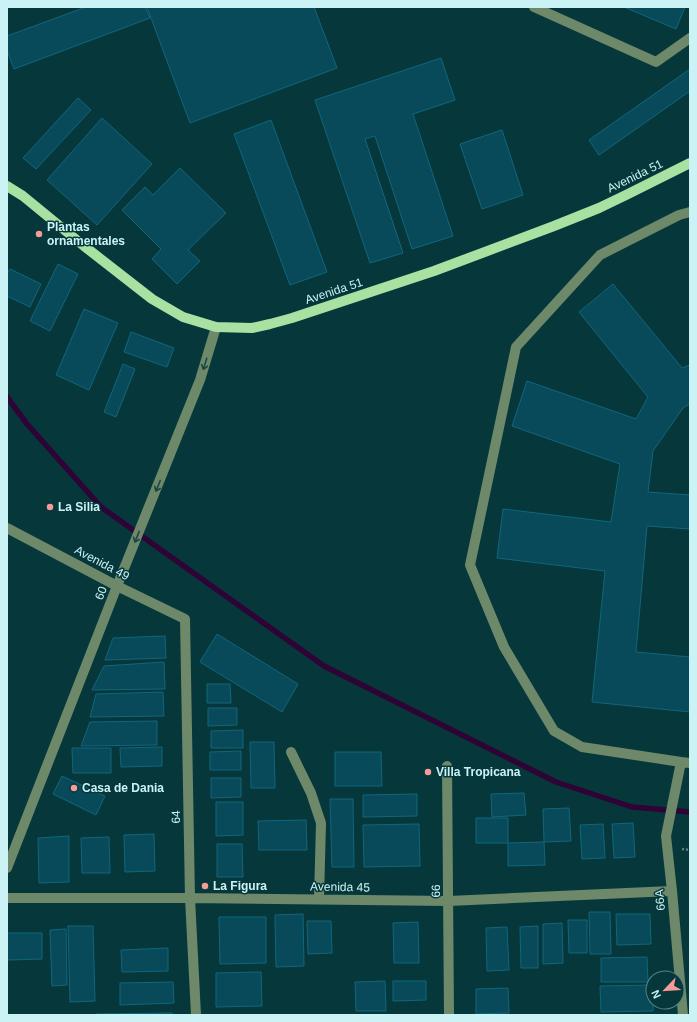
<svg xmlns="http://www.w3.org/2000/svg" width="697" height="1022" viewBox="0 0 697 1022" font-family="Helvetica,sans-serif">
	<style>
		.lines { fill: none; stroke-linecap: round; stroke-linejoin: round }
		.stream { stroke: #2e0335; stroke-width: 5.5 }
		.building { fill: #08495a; stroke: #11667d }
		.path { stroke: #548285; stroke-width: 2.5; stroke-dasharray: 2 2; stroke-linecap: butt }
		.minor { stroke: #6e896a; stroke-width: 10 }
		.major { stroke: #a9e1a2; stroke-width: 10 }
		.oneway { stroke: #1b4844 }
		.poi-dot { fill: #f59b98; stroke: #06383b; stroke-width: 1.5 }
		.labels { text-anchor: middle; stroke-width: 3; stroke-linejoin: round; paint-order: stroke }
		.street-label { font-size: 12px; fill: #cbf3f6; stroke: #06383b }
		.poi-label { font-size: 12px; font-weight: bold; fill: #cbf3f6; stroke: #06383b; text-anchor: start }
	</style>
	<rect width="100%" height="100%" fill="#06383b"/>
	<g class="lines">
		<path class="stream" d="M7,397L27,424L101,507L324,666L556,782L632,807L690,812"/>
	</g>
	<path class="building" d="M86,7H145L150,18L14,69L7,50V36Z
		M147,7H314L337,68L190,123Z
		M624,7H685L676,29Z
		M441,58L455,100L413,114L453,236L412,249L375,136L365,139L403,253L370,263L315,100Z
		M690,69V91L599,155L589,140Z
		M78,98L91,110L36,169L23,158Z
		M102,118L152,164L97,225L47,180Z
		M271,120L327,272L290,285L234,134Z
		M502,130L523,195L482,209L460,144Z
		M180,168L226,213L188,250L200,261L177,284L152,259L161,249L122,210L145,187L153,195Z
		M58,264L78,274L50,331L30,321Z
		M10,269L41,284L30,307L7,296V274Z
		M613,284L682,368L690,365V404L683,408L653,451L648,492L690,495V529L647,526L636,652L690,657V712L592,702L605,571L497,558L503,509L611,522L620,464L512,426L527,381L636,419L648,397L579,312Z
		M84,309L118,323L89,390L56,375Z
		M131,332L174,348L167,367L124,352Z
		M123,364L135,369L116,417L104,412Z
		M217,634L298,684L282,712L200,662Z
		M165,636L166,658L105,660L113,638Z
		M164,662L165,689L92,690L104,666Z
		M207,684H230L231,703H207Z
		M163,692L164,716L90,717L96,694Z
		M208,708H237V725L208,726Z
		M157,721V745L81,746L90,722Z
		M243,730V748H211V731Z
		M250,742H274L275,788H251Z
		M162,747V766L121,767L120,748Z
		M72,748H111V773H73Z
		M241,751V770H210V752Z
		M335,752H381L382,786H335Z
		M62,776L105,796L96,815L53,794Z
		M211,778H241V797L211,798Z
		M524,793L526,815L492,817L491,794Z
		M417,794V816L363,817V795Z
		M330,799H353L354,867H332Z
		M216,802H243V835L216,836Z
		M569,808L571,841L544,842L543,809Z
		M476,818H508V843H476Z
		M306,820L307,850H259L258,821Z
		M633,823L635,857L614,858L612,824Z
		M419,824L420,866L364,867L363,825Z
		M603,824L605,858L582,859L580,825Z
		M154,834L155,871L125,872L124,835Z
		M69,836V882L39,883L38,838Z
		M109,837L110,873H82L81,838Z
		M544,842L545,865L508,866V843Z
		M217,844H242L243,877H217Z
		M589,912H610L611,954H590Z
		M303,914L304,966L276,967L275,915Z
		M616,914H650L651,944L617,945Z
		M219,917H266V963L220,964Z
		M568,920H587V953H569Z
		M307,921H331L332,953L308,954Z
		M418,922L419,963H394L393,923Z
		M562,923L563,963L543,964V924Z
		M68,926H93L95,1001L70,1002Z
		M538,926V968H521L520,927Z
		M507,927L509,970L487,971L486,928Z
		M66,929L67,985L52,986L50,930Z
		M7,933H42V959L7,960Z
		M168,948V971L122,972L121,950Z
		M647,957L648,982H601V958Z
		M261,972L262,1006L216,1007V973Z
		M385,981L386,1011H356L355,982Z
		M393,981H426V1000L393,1001Z
		M173,982L174,1003L120,1005V983Z
		M653,985V1011L601,1012L600,986Z
		M508,988L509,1013L476,1014V989Z
		M172,1013V1015H96V1014Z"/>
	<g class="lines">
		<path class="path" d="M682,849L690,850"/>
		<path class="minor" d="M534,7L656,62L690,38
			M7,528L117,586L185,619L190,898L196,1015
			M291,752L311,793L321,823L319,899
			M681,762L582,747L554,731L504,647L470,565L516,347L600,255L679,215L690,212
			M447,766L449,1015
			M7,868L117,586L200,380L216,327
			M7,898H190L449,901L672,891
			M683,1015L672,891L666,836L681,762L690,763"/>
		<path class="major" d="M7,186L23,196L84,246L152,299L183,317L216,327L252,328L270,324L292,318L434,271L554,226L599,208L626,195L690,163"/>
	</g>
	<defs><path id="oneway-shaft" d="M-6 0H5M1.5-3L5.5 0L1.5 3" fill="none" stroke-width="1.6" stroke-linecap="round" stroke-linejoin="round"/></defs>
	<g class="oneway">
		<use href="#oneway-shaft" transform="translate(205 364) rotate(107)"/>
		<use href="#oneway-shaft" transform="translate(158 486) rotate(112)"/>
		<use href="#oneway-shaft" transform="translate(137 537) rotate(112)"/>
	</g>
	<g class="poi-dot">
		<circle cx="39" cy="234" r="4"/>
		<circle cx="50" cy="507" r="4"/>
		<circle cx="428" cy="772" r="4"/>
		<circle cx="74" cy="788" r="4"/>
		<circle cx="205" cy="886" r="4"/>
	</g>
	<g class="labels">
		<g class="street-label">
			<text transform="translate(635 176) rotate(-26)" y="4">Avenida 51</text>
			<text transform="translate(334 291) rotate(-18)" y="4">Avenida 51</text>
			<text transform="translate(102 563) rotate(28)" y="4">Avenida 49</text>
			<text transform="translate(101 593) rotate(-69)" y="4">60</text>
			<text transform="translate(176 817) rotate(-91)" y="4">64</text>
			<text transform="translate(340 887) rotate(1)" y="4">Avenida 45</text>
			<text transform="translate(436 891) rotate(-91)" y="4">66</text>
			<text transform="translate(660 900) rotate(-95)" y="4">66A</text>
		</g>
		<g class="poi-label">
			<text x="47" y="231">Plantas<tspan x="47" dy="14">ornamentales</tspan></text>
			<text x="58" y="511">La Silia</text>
			<text x="436" y="776">Villa Tropicana</text>
			<text x="82" y="792">Casa de Dania</text>
			<text x="213" y="890">La Figura</text>
		</g>
	</g>
	<rect width="697" height="1022" fill="none" stroke="#cbf3f6" stroke-width="16"/>
	<g transform="translate(665 990) rotate(245)"><circle r="19" fill="#06383b" stroke="#558386"/>
	<path d="M0-3L7 15L0 10L-7 15Z" fill="#f59b98"/>
	<text y="-6" font-size="11" font-weight="bold" text-anchor="middle" fill="#cbf3f6">N</text>
	</g>
</svg>
